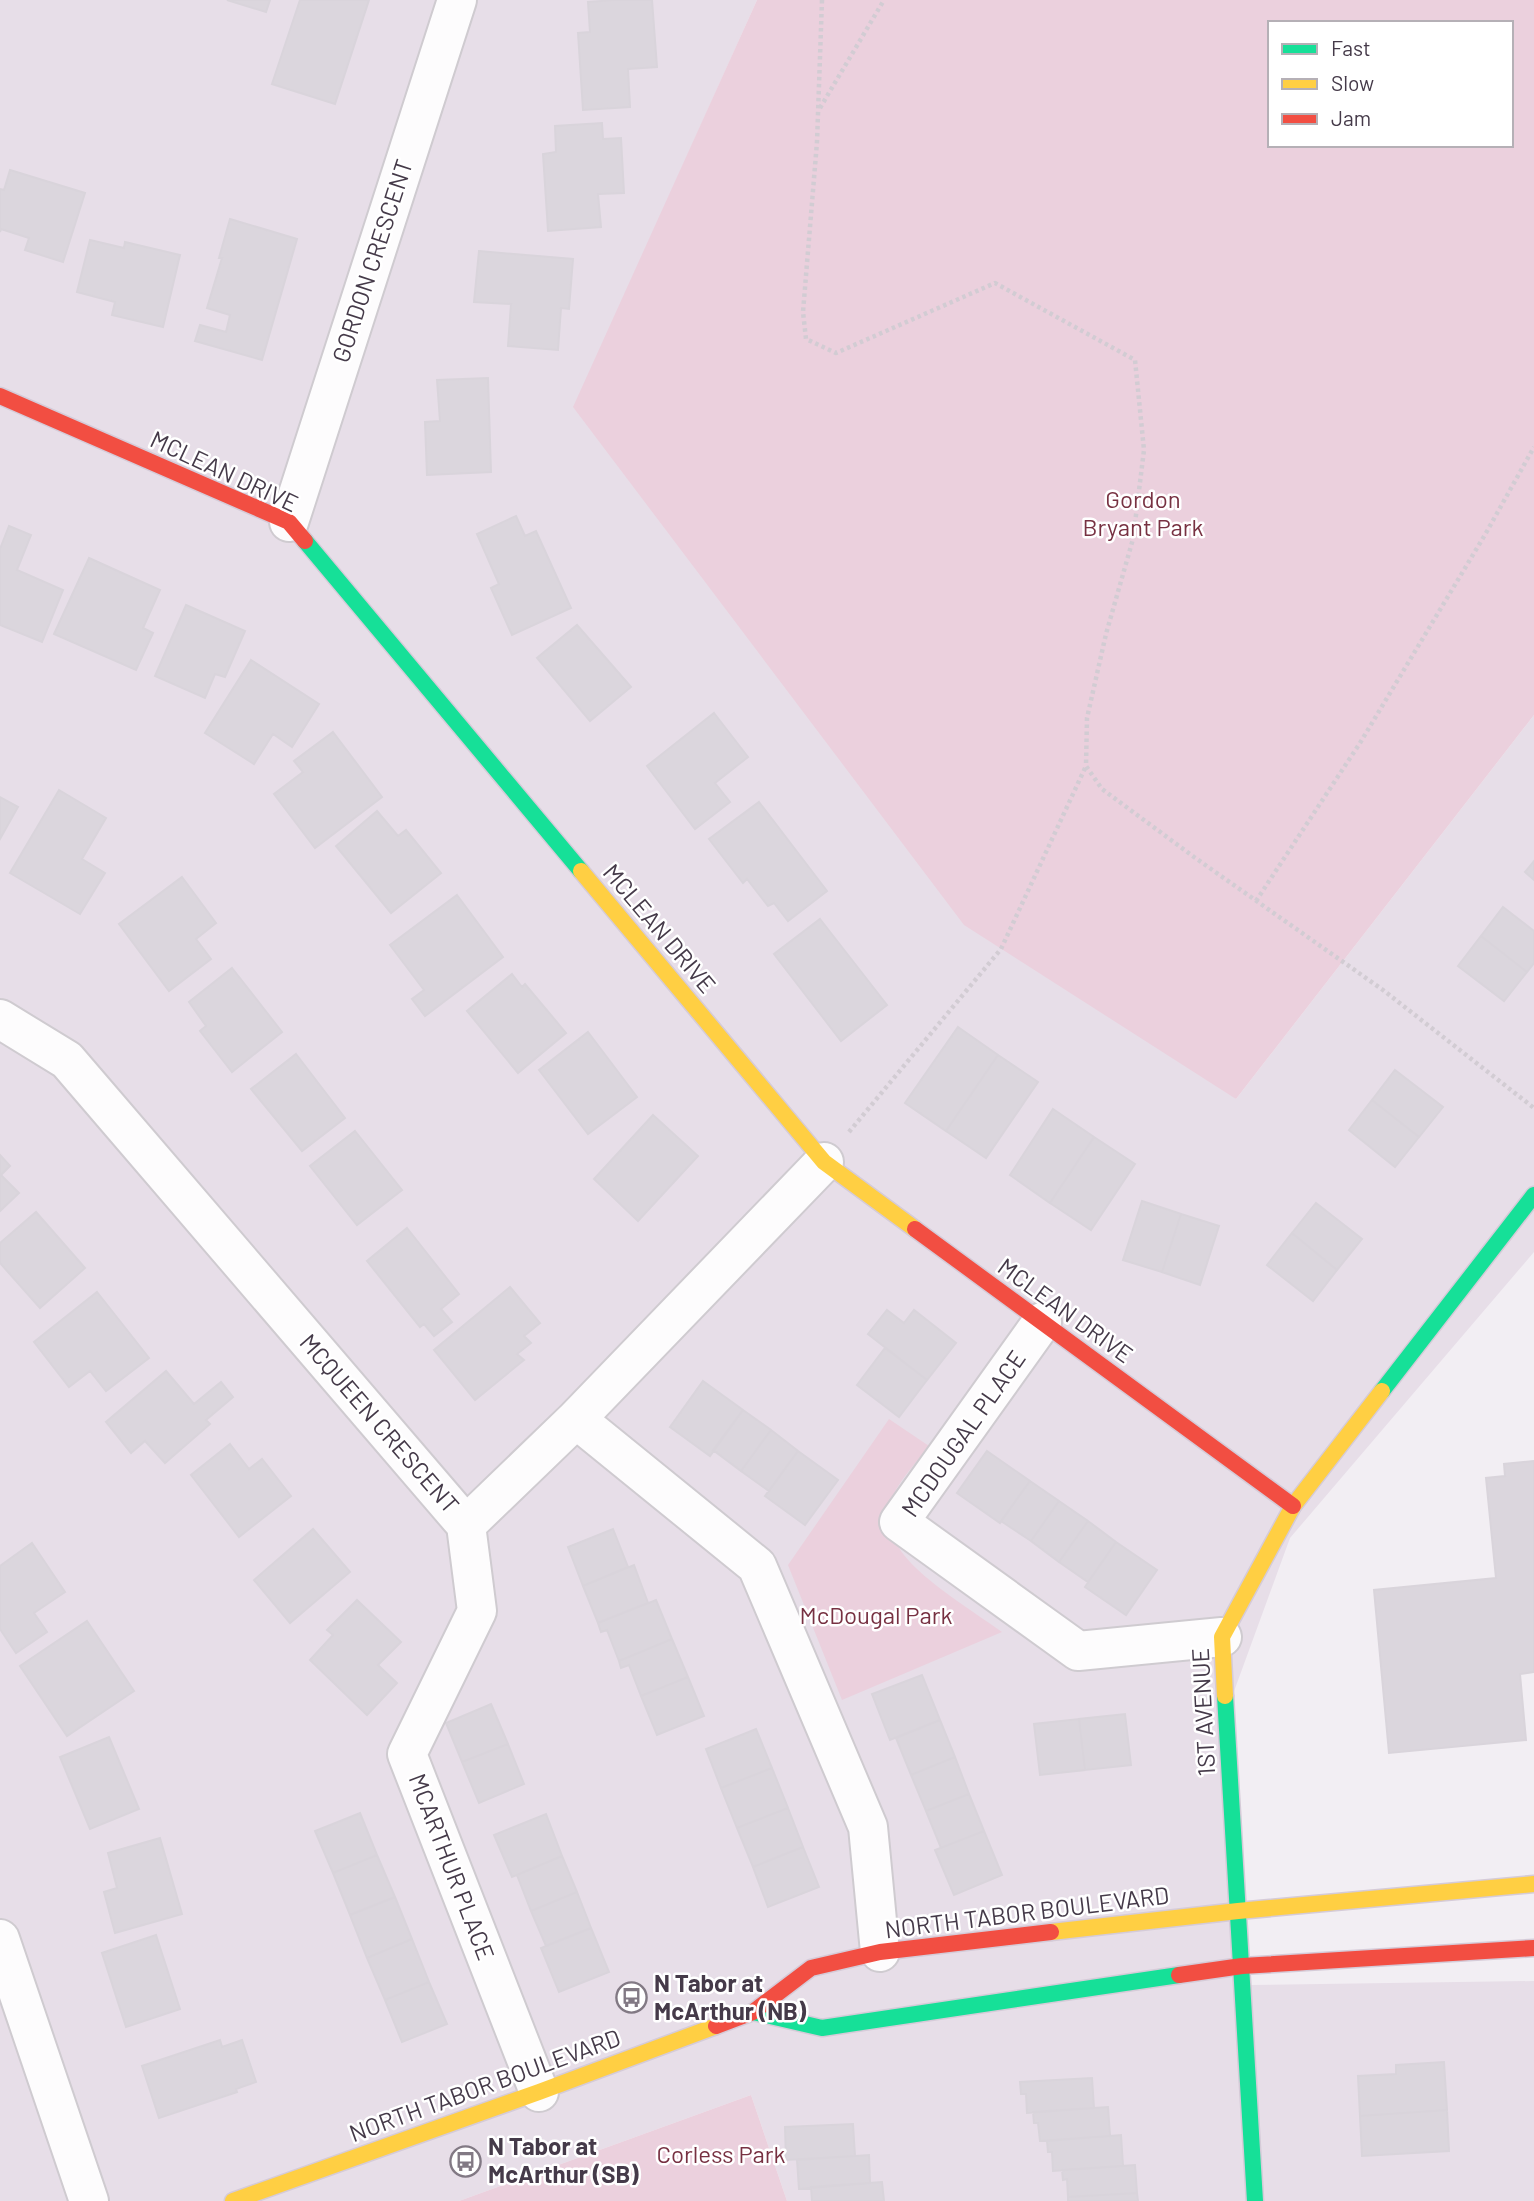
<svg xmlns="http://www.w3.org/2000/svg" width="1534" height="2201" viewBox="0 0 1534 2201" font-family="Barlow,sans-serif">
	<style>
		.residential { fill: #e7dee8 }
		.green { fill: #ebd0dd; fill-rule: evenodd }
		.building { fill: #dbd6dd; stroke: #d9d4db; stroke-width: 2 }
		.lines { fill: none; stroke-linecap: round; stroke-linejoin: round }
		.street-casing { stroke: #cfcbd0; stroke-width: 42 }
		.fast-casing { stroke: #d5cbd8; stroke-width: 19 }
		.slow-casing { stroke: #d5cbd8; stroke-width: 19 }
		.jam-casing { stroke: #d5cbd8; stroke-width: 19 }
		.path { stroke: #d2ccd3; stroke-width: 4.5; stroke-dasharray: 3.5 3.5; stroke-linecap: butt }
		.street { stroke: #fdfcfd; stroke-width: 38 }
		.fast { stroke: #16e098; stroke-width: 16 }
		.slow { stroke: #ffcf43; stroke-width: 16 }
		.jam { stroke: #f24e42; stroke-width: 16 }
		.labels { text-anchor: middle; stroke-width: 5; stroke-linejoin: round; paint-order: stroke }
		.street-label { font-size: 24px; fill: #453a49; stroke: #fff }
		.park-label { font-size: 24px; fill: #773142; stroke: #fff }
		.poi-label { font-size: 24px; font-weight: bold; fill: #453a49; stroke: #fff; text-anchor: start }
	</style>
	<rect width="100%" height="100%" fill="#f2eef3"/>
	<path class="residential" d="M0,0H757L574,408L1236,1099L1534,715V1252L1290,1538L1233,1694L1250,1985L1534,1981V2201H787L751,2095L459,2201H0Z"/>
	<path class="green" d="M757,0H1534V715L1236,1099L964,925L573,407ZM1270,23H1511V145H1270Z
		M889,1419L929,1446C920,1458 900,1480 894,1494C887,1511 892,1541 904,1555C925,1582 973,1611 1002,1632L842,1700L788,1565Z
		M751,2095L787,2201H459Z"/>
	<path class="building" d="M227,0H270L266,12Z
		M300,0H369L335,104L272,84Z
		M614,0H652L657,67L628,69L630,107L583,110L578,33L590,32L588,2Z
		M602,123L603,139L621,138L624,193L598,194L601,227L548,231L543,154L556,152L555,126Z
		M10,170L85,193L63,262L25,250L29,238L1,229L0,232V189L4,190Z
		M230,219L297,239L262,360L195,341L200,325L226,332L230,315L207,308L222,258H219Z
		M90,240L124,248L125,242L180,255L163,327L112,315L115,302L77,292Z
		M479,251L573,259L569,309L561,308L558,350L508,346L511,304L474,302Z
		M488,378L491,472L427,475L425,422L440,421L437,380Z
		M516,516L525,536L536,531L571,608L512,635L491,588L499,584L477,534Z
		M9,526L31,535L17,570L63,590L42,642L0,625V549Z
		M89,558L160,590L143,628L153,633L136,670L54,634Z
		M186,605L245,631L225,677L215,674L205,698L155,676Z
		M577,625L631,687L590,721L537,658Z
		M251,660L319,704L292,747L273,734L254,764L205,733Z
		M714,713L748,757L715,783L730,802L695,829L647,766Z
		M333,732L382,797L315,848L274,794L303,772L294,761Z
		M59,790L106,818L82,859L105,873L80,914L10,873Z
		M0,797L18,807L0,839Z
		M759,802L827,891L788,921L774,903L768,906L747,879L743,883L709,839Z
		M377,811L398,836L406,830L441,873L391,913L336,846Z
		M1534,861V880L1525,872Z
		M182,877L216,923L196,939L211,959L169,991L119,924Z
		M457,895L503,957L425,1016L412,999L424,990L390,945Z
		M1503,907L1534,931V963L1527,972L1481,936Z
		M820,919L887,1005L841,1041L774,954Z
		M1481,936L1527,972L1504,1001L1458,966Z
		M232,968L282,1032L232,1072L200,1031L206,1026L189,1002Z
		M512,974L522,987L525,984L566,1033L518,1073L467,1011Z
		M958,1027L998,1055L946,1131L905,1103Z
		M588,1032L637,1097L588,1134L539,1070Z
		M296,1054L345,1118L302,1151L251,1089Z
		M998,1055L1038,1082L986,1158L946,1131Z
		M1395,1070L1443,1107L1419,1137L1372,1100Z
		M1372,1100L1419,1137L1395,1167L1349,1130Z
		M1053,1109L1094,1137L1050,1203L1010,1175Z
		M653,1115L698,1156L638,1221L594,1179Z
		M355,1131L402,1190L357,1225L310,1166Z
		M1094,1137L1135,1164L1091,1230L1050,1203Z
		M0,1155L10,1166L1,1175L19,1193L0,1211Z
		M1142,1201L1181,1214L1162,1272L1123,1260Z
		M1316,1203L1362,1239L1337,1270L1292,1233Z
		M36,1212L85,1268L40,1308L0,1263V1243Z
		M1181,1214L1219,1226L1200,1285L1162,1272Z
		M407,1228L459,1294L441,1309L452,1322L434,1336L424,1324L420,1327L367,1261Z
		M1292,1233L1337,1270L1313,1301L1267,1265Z
		M510,1287L540,1323L524,1336L531,1343L517,1354L524,1360L475,1400L434,1350Z
		M97,1292L149,1358L106,1391L90,1371L69,1387L34,1342Z
		M887,1310L904,1323L914,1310L956,1343L927,1380L868,1334Z
		M885,1348L927,1380L899,1417L857,1385Z
		M166,1371L194,1404L221,1382L233,1397L206,1420L210,1424L165,1463L145,1441L131,1453L106,1422Z
		M703,1381L743,1410L710,1456L670,1427Z
		M743,1410L771,1430L741,1471L713,1450Z
		M771,1430L798,1451L769,1491L741,1471Z
		M230,1444L249,1469L262,1459L291,1496L239,1537L191,1475Z
		M798,1451L838,1480L805,1525L765,1496Z
		M987,1451L1030,1481L1000,1523L957,1493Z
		M1534,1461V1672L1520,1674L1526,1740L1389,1753L1374,1590L1496,1578L1486,1478L1505,1476L1504,1464Z
		M1030,1481L1059,1501L1031,1541L1001,1521Z
		M1059,1501L1088,1521L1059,1562L1031,1541Z
		M1088,1521L1116,1542L1088,1582L1059,1562Z
		M313,1529L350,1572L290,1623L254,1580Z
		M613,1529L628,1567L583,1586L568,1547Z
		M1116,1542L1157,1570L1126,1615L1085,1587Z
		M32,1543L65,1592L34,1613L47,1632L16,1653L0,1629V1566Z
		M634,1565L648,1603L598,1623L583,1586Z
		M357,1600L401,1642L378,1665L397,1683L367,1715L310,1660L333,1635L327,1630Z
		M656,1600L672,1639L619,1661L607,1630L601,1632L598,1623Z
		M87,1621L134,1691L67,1736L20,1666Z
		M672,1639L688,1677L641,1696L629,1665L621,1668L619,1661Z
		M922,1675L940,1720L890,1740L872,1694Z
		M688,1677L704,1716L657,1735L641,1696Z
		M491,1704L508,1744L462,1762L446,1723Z
		M1125,1714L1131,1765L1085,1770L1079,1719Z
		M1079,1719L1085,1770L1040,1775L1034,1724Z
		M940,1720L955,1757L911,1775L896,1738Z
		M756,1729L772,1768L721,1788L706,1749Z
		M109,1737L139,1809L90,1829L60,1757Z
		M508,1744L524,1784L479,1803L462,1762Z
		M955,1757L969,1794L926,1811L911,1775Z
		M772,1768L788,1808L737,1828L721,1788Z
		M969,1794L984,1831L941,1848L926,1811Z
		M788,1808L803,1847L753,1867L737,1828Z
		M360,1813L377,1855L333,1873L315,1831Z
		M546,1814L562,1856L512,1877L494,1835Z
		M984,1831L1002,1875L954,1895L935,1850Z
		M160,1838L182,1914L115,1933L104,1892L117,1888L108,1853Z
		M803,1847L819,1887L768,1907L753,1867Z
		M377,1855L395,1897L350,1915L333,1873Z
		M562,1856L577,1892L531,1911L517,1875Z
		M577,1892L591,1928L546,1946L531,1911Z
		M395,1897L412,1939L367,1958L350,1915Z
		M591,1928L609,1972L559,1992L541,1948Z
		M156,1935L180,2009L126,2027L102,1953Z
		M412,1939L429,1982L385,2000L367,1958Z
		M429,1982L447,2024L402,2042L385,2000Z
		M220,2040L222,2047L242,2040L256,2082L236,2089L237,2092L159,2118L142,2066Z
		M1444,2062L1447,2110L1360,2116L1358,2076L1396,2074V2065Z
		M1092,2078L1094,2108L1027,2113L1026,2094H1021L1020,2082Z
		M1108,2107L1110,2136L1040,2141L1038,2123H1034L1033,2112Z
		M1447,2110L1449,2151L1362,2156L1360,2116Z
		M853,2124L855,2156L786,2160L785,2127Z
		M1121,2135L1123,2166L1053,2171L1052,2152H1048L1047,2141Z
		M869,2155L870,2183L799,2189L797,2160Z
		M1135,2165L1137,2193L1068,2197L1067,2179L1063,2180L1062,2170Z
		M882,2182L884,2201H812L811,2187Z
		M1137,2193L1138,2201H1068V2197Z"/>
	<g class="lines">
		<defs>
			<path id="street" d="M289,522L457,0
				M0,1019L67,1060L466,1525
				M1042,1322L899,1522L1078,1651L1222,1637
				M576,1419L757,1566L868,1827L880,1952
				M466,1525L477,1611L407,1754L539,2092
				M466,1525L576,1419L824,1162
				M0,1939L89,2201"/>
			<path id="fast" d="M305,541L581,871
				M1382,1391L1534,1195
				M1225,1696L1255,2201
				M753,2012L822,2028L1179,1975"/>
			<path id="slow" d="M581,871L824,1162L915,1229
				M1225,1696L1222,1637L1293,1506L1382,1391
				M1051,1932L1238,1911L1534,1884
				M233,2201L539,2092L716,2026"/>
			<path id="jam" d="M0,396L289,522L305,541
				M915,1229L1293,1506
				M1179,1975L1242,1966L1534,1948
				M716,2026L753,2012L811,1968L880,1952L1051,1932"/>
		</defs>
		<use href="#street" class="street-casing"/>
		<use href="#fast" class="fast-casing"/>
		<use href="#slow" class="slow-casing"/>
		<use href="#jam" class="jam-casing"/>
		<path class="path" d="M822,0L817,142L803,312L806,339L836,353L995,283L1135,360L1144,450L1133,539L1106,634L1087,718L1086,766L1102,789L1194,857L1383,990L1534,1108
			M820,108L884,0
			M1256,901L1360,743L1486,533L1534,447
			M849,1132L1001,949L1086,766"/>
		<use href="#street" class="street"/>
		<use href="#fast" class="fast"/>
		<use href="#slow" class="slow"/>
		<use href="#jam" class="jam"/>
	</g>
	<defs>
		<symbol id="bus-ring" viewBox="-11 -11 22 22"><circle r="9.5" fill="#fff" stroke="#827984" stroke-width="1.5"/><path d="M-5-6H5V4H4V6H2V4H-2V6H-4V4H-5ZM-3.5-4V0h7V-4ZM-3.5 1.2v1.5H-2V1.2ZM2 1.2v1.5H3.5V1.2Z" fill="#827984"/></symbol>
	</defs>
	<g fill-rule="evenodd">
		<use href="#bus-ring" x="614" y="1980" width="35" height="35"/>
		<use href="#bus-ring" x="448" y="2144" width="35" height="35"/>
	</g>
	<g class="labels">
		<g class="street-label">
			<text transform="translate(373 261) rotate(-72)" y="8">GORDON CRESCENT</text>
			<text transform="translate(224 472) rotate(25)" y="8">MCLEAN DRIVE</text>
			<text transform="translate(659 929) rotate(50)" y="8">MCLEAN DRIVE</text>
			<text transform="translate(1065 1311) rotate(36)" y="8">MCLEAN DRIVE</text>
			<text transform="translate(379 1424) rotate(49)" y="8">MCQUEEN CRESCENT</text>
			<text transform="translate(964 1434) rotate(-55)" y="8">MCDOUGAL PLACE</text>
			<text transform="translate(1204 1712) rotate(-93)" y="8">1ST AVENUE</text>
			<text transform="translate(451 1867) rotate(69)" y="8">MCARTHUR PLACE</text>
			<text transform="translate(1027 1913) rotate(-7)" y="8">NORTH TABOR BOULEVARD</text>
			<text transform="translate(485 2086) rotate(-20)" y="8">NORTH TABOR BOULEVARD</text>
		</g>
		<g class="park-label">
			<text x="1143" y="508">Gordon<tspan x="1143" dy="28">Bryant Park</tspan></text>
			<text x="876" y="1624">McDougal Park</text>
			<text x="721" y="2163">Corless Park</text>
		</g>
		<g class="poi-label">
			<text x="654" y="1992">N Tabor at<tspan x="654" dy="28">McArthur (NB)</tspan></text>
			<text x="488" y="2155">N Tabor at<tspan x="488" dy="28">McArthur (SB)</tspan></text>
		</g>
	</g>
	<rect x="1268" y="21" width="245" height="126" fill="#ffffff" stroke="#b5b0b6" stroke-width="2"/>
	<rect x="1282" y="44" width="35" height="10" fill="#16e098" stroke="#b5b0b6" stroke-width="2"/>
	<text x="1331" y="56" font-size="21" fill="#453a49">Fast</text>
	<rect x="1282" y="79" width="35" height="10" fill="#ffcf43" stroke="#b5b0b6" stroke-width="2"/>
	<text x="1331" y="91" font-size="21" fill="#453a49">Slow</text>
	<rect x="1282" y="114" width="35" height="10" fill="#f24e42" stroke="#b5b0b6" stroke-width="2"/>
	<text x="1331" y="126" font-size="21" fill="#453a49">Jam</text>
</svg>
